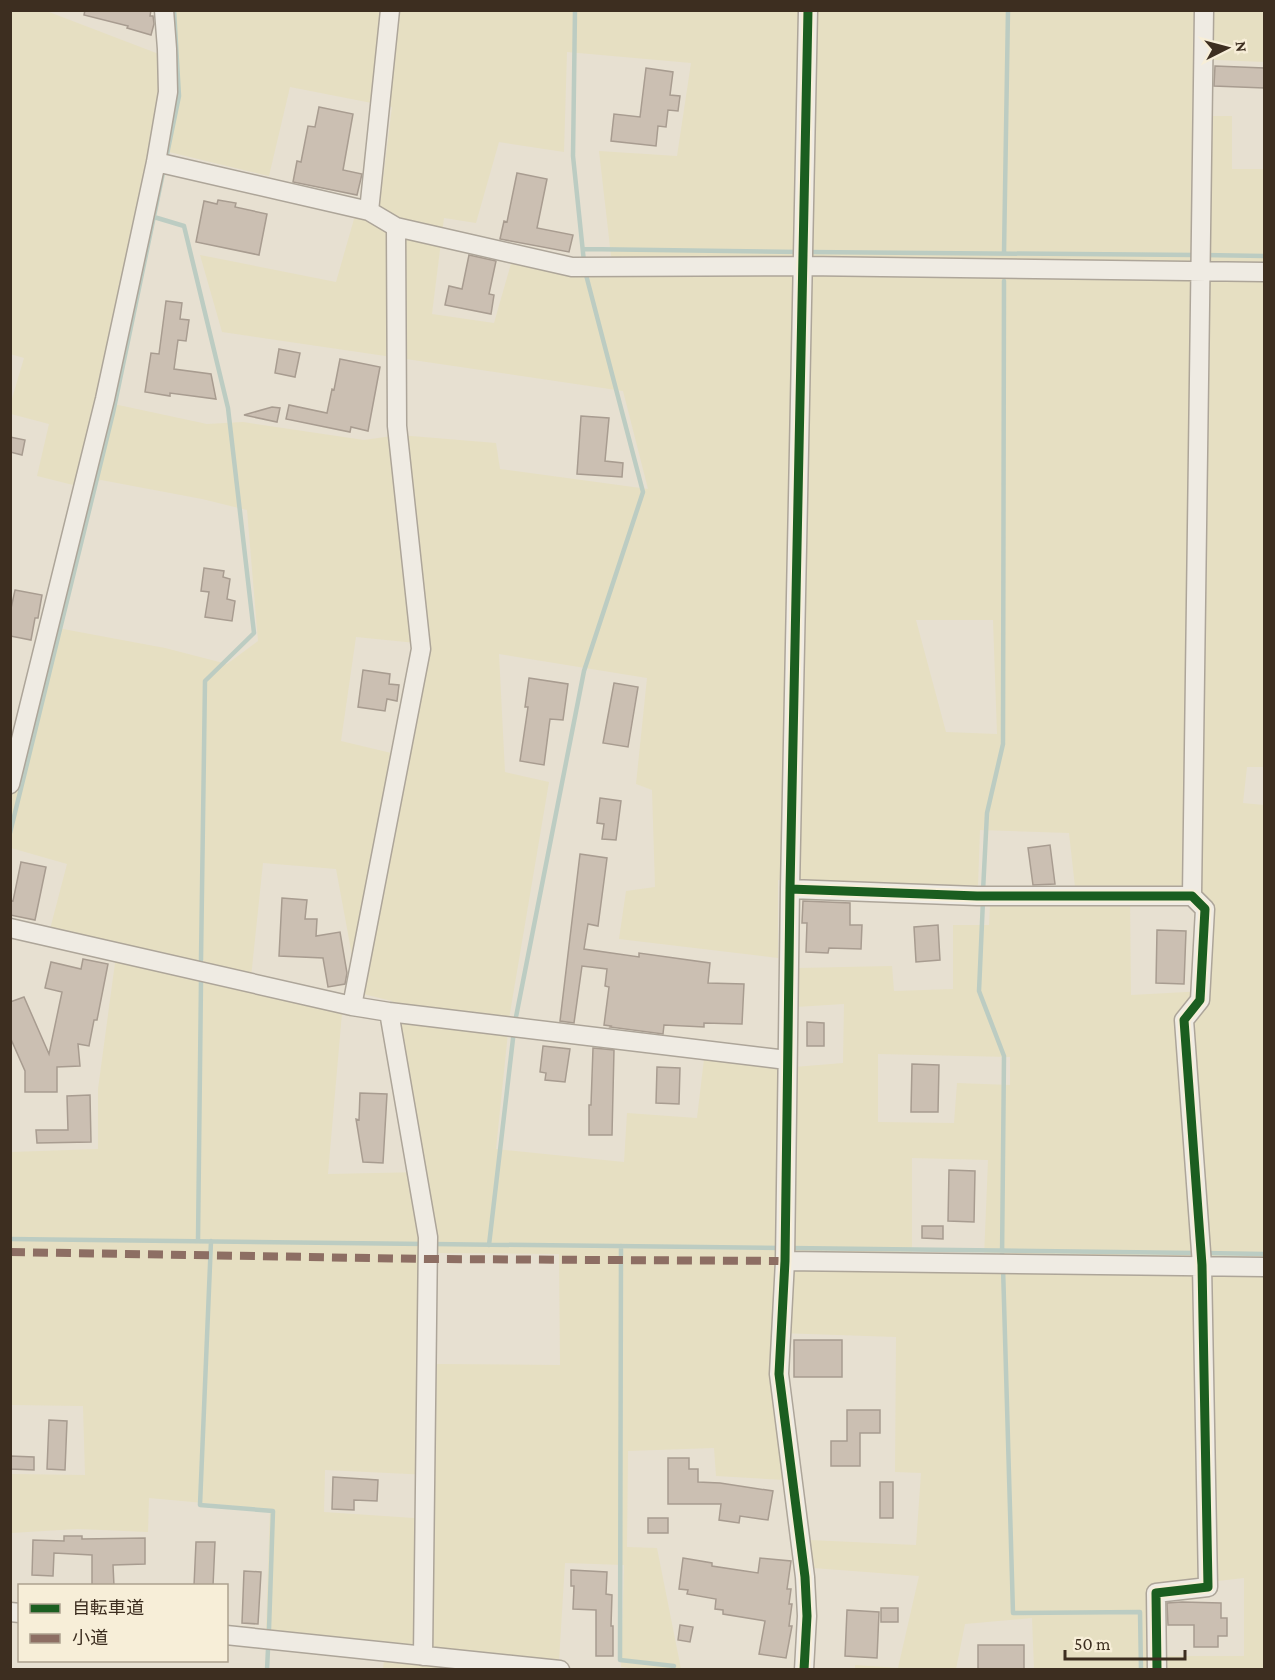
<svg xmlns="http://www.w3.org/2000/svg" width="1275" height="1680" viewBox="0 0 1275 1680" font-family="'Crimson Pro','Noto Sans JP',serif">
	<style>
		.farmland { fill: #e6dfc2; fill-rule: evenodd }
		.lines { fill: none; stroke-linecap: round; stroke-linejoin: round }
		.stream { stroke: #bcccc2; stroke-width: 4.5 }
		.building { fill: #cbbfb2; stroke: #a89c90; stroke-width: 1.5 }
		.minor-casing { stroke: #ada599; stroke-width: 21 }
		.minor { stroke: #efebe3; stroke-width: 18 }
		.quiet { stroke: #8d6e63; stroke-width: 8; stroke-dasharray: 15 8; stroke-linecap: butt }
		.cycleway-casing { stroke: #f7eed8; stroke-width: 13 }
		.cycleway { stroke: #1b5e20; stroke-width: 9 }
	</style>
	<rect width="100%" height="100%" fill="#e7e0d1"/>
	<path class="farmland" d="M11,11H49V12L164,56L151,147L95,400L207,424L243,422L364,440L399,435L496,443L500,469L648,489L623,391L222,332L200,255L336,282L354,219L379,209L392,107L290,87L269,176L165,151L166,11H1264V62L1195,59L1210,116H1232V169H1264V767H1247L1243,803L1264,805V1669H1034L1032,1618L965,1624L956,1669H855V1665L898,1668L919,1576L813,1568L810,1540L916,1545L921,1473L895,1472L896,1337L779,1333L785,1480L716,1476L714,1448L628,1451L627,1547L657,1548L681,1669L644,1670L621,1667L624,1565L565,1563L559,1661L266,1631L270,1509L149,1498L148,1532L78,1529L11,1533V1474L85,1475L83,1406L11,1405V1152L98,1149V1089L117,948L49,933L67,864L11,848V767L47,626L165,648L227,664L258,641L247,510L202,499L101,480L81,487L37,476L49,424L11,414V402L24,358L10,354ZM567,52L691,63L677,156L599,151L613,273L512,260L494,323L432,314L444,218L476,223L499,142L564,152ZM916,620H993L997,734L946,732ZM356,637L426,644L408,757L341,741ZM499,654L647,678L636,784L652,790L655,887L626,891L619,939L778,958V880L978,886L980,830L1069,833L1077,905H990L989,925H953V989L894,991L892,966L797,968L796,1007L844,1004L843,1063L782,1068L704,1059L697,1118L627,1113L624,1162L496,1149L510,1013L549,782L505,772ZM263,863L336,869L359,993L392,1001L424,1172L328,1174L342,1013L250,987ZM1130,895L1212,905L1205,991L1131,995ZM878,1054L1010,1057V1085L957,1083L954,1123L878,1122ZM912,1158L988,1160L984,1257L912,1256ZM436,1253L559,1254L560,1365L434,1364ZM325,1470L430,1475L429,1519L324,1512ZM1244,1578V1656H1150L1149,1589Z
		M384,1659L485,1670H383Z"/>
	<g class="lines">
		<path class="stream" d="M575,10L573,156L584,262
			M166,159L179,96L174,10
			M154,217L184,226L228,408L254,633L205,681L201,960
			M583,249L799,252
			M808,252L1195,255
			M1004,253L1008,10
			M1204,255L1264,256
			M10,833L113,413L164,168
			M983,891L987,813L1003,744L1004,281
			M983,900L979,991L1004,1056L1002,1259
			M515,1022L584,671L643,492L585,271
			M10,1239L425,1244
			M198,1241L201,981
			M211,1241L200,1505L273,1511L269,1629
			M433,1244L782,1248
			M489,1245L514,1030
			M621,1246L620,1660L674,1666
			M790,1248L1196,1253
			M1204,1253L1264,1254
			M1003,1267L1013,1613L1140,1612L1141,1670
			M267,1670L268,1649"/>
	</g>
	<path class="building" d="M85,10H151L150,16H153L154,24L151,35L127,28L128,26L84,15Z
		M1215,66L1264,68V88L1214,86Z
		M646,68L673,72L670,95L680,96L678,111L668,110L666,127L658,126L656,146L611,141L614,114L640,117Z
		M319,107L353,114L343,170L362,174L357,195L293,182L297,161L301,162L308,126L315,127Z
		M517,173L547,179L537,228L573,235L569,252L500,239L504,221L507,222Z
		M218,200L236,203L235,207L267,214L259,255L196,242L204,201L217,204Z
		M469,255L496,261L489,294L494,295L491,314L445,305L449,286L462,289Z
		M166,301L182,303L180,319L189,320L186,341L178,340L174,369L211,374L216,399L170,393V396L145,392L151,353L159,354Z
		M279,349L300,353L295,377L275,373Z
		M340,359L380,367L368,431L351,427L350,432L286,419L289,405L327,413L332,389L334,390Z
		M272,407L280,408L277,422L244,415Z
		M581,416L609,418L605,461L623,463L622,477L577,474Z
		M10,437L25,440L22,455L10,452Z
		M204,568L224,571L223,577L230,579L227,599L235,601L232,621L205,617L209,592L201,591Z
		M15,590L42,595L38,618H35L31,640L10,636V613Z
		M363,670L390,674L389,684L399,685L397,701L387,699L385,711L358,707Z
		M529,678L568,684L563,720L550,719L544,765L520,761L528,707H525Z
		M614,683L638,687L628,747L603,743Z
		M600,798L621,801L616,840L602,839L604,824L597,823Z
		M1050,845L1055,884L1033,885L1028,848Z
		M580,854L607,858L598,926L588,924L584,949L639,957V953L710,963L708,983L744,984L742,1024L704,1023V1027L664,1025L663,1034L610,1027L611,1026L604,1025L609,987L605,986L607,969L582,966L574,1023L560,1021Z
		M21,862L46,867L35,920L10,915V900L13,901Z
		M282,898L307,900L305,919H317L316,936L340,932L347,973L345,984L328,987L323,958L279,956Z
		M803,901L850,903V925H862L861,949L829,948L828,953L806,952L807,923H802Z
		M938,925L940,960L916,962L914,927Z
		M1157,930L1186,931L1184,984L1156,983Z
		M83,959L108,964L97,1020H94L89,1046L78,1044L80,1066L57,1067V1092H25V1071L10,1037V1002L24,997L49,1054L62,992L45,988L51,962L81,969Z
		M807,1022L824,1023V1046H807Z
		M543,1046L570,1049L565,1082L545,1080L546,1073L540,1072Z
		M593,1048L614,1050L612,1135H589V1105H591Z
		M912,1064L939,1065L938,1112H911Z
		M657,1067L680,1068L679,1104L656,1103Z
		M360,1093L387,1094L383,1163L363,1162L356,1119L359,1120Z
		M90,1095L91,1142L37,1143L36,1130H68L67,1096Z
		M949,1170L975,1171L974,1222L948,1221Z
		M922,1226H943V1239L922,1238Z
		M794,1340H842V1377H794Z
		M847,1410H880V1433H860V1466H831V1441H847Z
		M49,1420L67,1421L65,1470L47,1469Z
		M10,1456L34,1457V1470L10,1469Z
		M668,1458H689V1469H698V1482L720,1483L773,1491L768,1520L740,1516L739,1523L719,1520L721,1504H668Z
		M333,1477L378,1480L377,1501L354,1500V1510L332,1509Z
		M880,1482H893V1518H880Z
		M648,1518H668V1533H648Z
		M64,1536H82V1539L145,1538V1564L113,1565L114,1586H92V1555L54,1553L53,1576L32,1575L33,1540L64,1541Z
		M196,1542H215L213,1586H194Z
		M683,1558L712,1563V1566L758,1573L760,1558L791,1561L787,1589H791L789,1604H792L789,1626H792L786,1658L759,1654L765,1621L723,1614V1610L715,1609L716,1599L687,1594L688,1590L679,1589Z
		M571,1570L607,1572L606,1594L612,1595L611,1626H613V1656H596V1610L573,1609L574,1586H571Z
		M244,1571L261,1572L258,1624L242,1623Z
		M1182,1602L1221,1603V1618H1227V1636H1218V1647H1194V1625H1168L1167,1603Z
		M881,1608H898V1622H881Z
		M847,1610L879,1612L877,1658L845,1656Z
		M680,1625L693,1627L690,1642L678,1640Z
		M978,1645H1024V1670H978Z"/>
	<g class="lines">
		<defs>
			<path id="minor" d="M156,162L369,211L396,227L572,267L804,266L1264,272
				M369,211L390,10
				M10,784L105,399L156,162L168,92L167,49L164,10
				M790,889L977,896H1192L1205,909L1200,1000L1184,1020L1202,1265L1208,1587L1156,1593L1157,1670
				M1192,896L1204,10
				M10,928L352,1006L389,1012L787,1060
				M352,1006L421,649L397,426L396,227
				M389,1012L428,1237L423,1656
				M785,1261L1264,1267
				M10,1612L20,1613
				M226,1635L560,1670
				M804,1670L807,1616L805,1577L779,1374L785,1261L790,889L808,10"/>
		</defs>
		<use href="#minor" class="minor-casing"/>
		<use href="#minor" class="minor"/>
		<path class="quiet" d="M10,1252L428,1259L785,1261"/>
		<defs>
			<path id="cycleway" d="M790,889L977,896H1192L1205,909L1200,1000L1184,1020L1202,1265L1208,1587L1156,1593L1157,1670
				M804,1670L807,1616L805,1577L779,1374L785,1261L790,889L808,10"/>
		</defs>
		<use href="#cycleway" class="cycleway-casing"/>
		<use href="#cycleway" class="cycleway"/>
	</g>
	<rect width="1275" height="1680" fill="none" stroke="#3d2e20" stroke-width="24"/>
	<rect x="18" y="1584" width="210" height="78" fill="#f7eed8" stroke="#ada18e" stroke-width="1.5"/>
	<rect x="30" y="1604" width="30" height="9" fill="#1b5e20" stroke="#ada18e" stroke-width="1.5"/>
	<text x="72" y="1614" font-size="18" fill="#3d2e20">自転車道</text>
	<rect x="30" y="1634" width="30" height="9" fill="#8d6e63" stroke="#ada18e" stroke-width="1.5"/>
	<text x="72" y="1644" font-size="18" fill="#3d2e20">小道</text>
	<g transform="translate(1227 48) rotate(84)" stroke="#f7eed8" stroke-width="4.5" paint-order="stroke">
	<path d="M0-4.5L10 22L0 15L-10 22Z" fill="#3d2e20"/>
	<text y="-9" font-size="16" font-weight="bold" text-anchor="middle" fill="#3d2e20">N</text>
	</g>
	<path d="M1065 1650v9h120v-9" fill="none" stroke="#3d2e20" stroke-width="3"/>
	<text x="1074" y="1650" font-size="18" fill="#3d2e20" stroke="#f7eed8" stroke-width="4.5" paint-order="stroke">50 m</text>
</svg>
